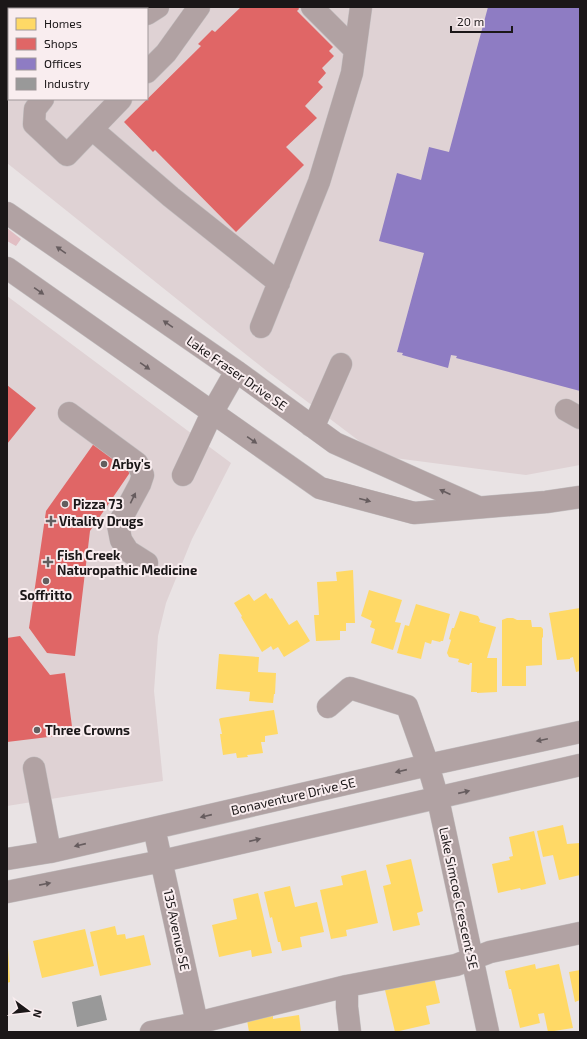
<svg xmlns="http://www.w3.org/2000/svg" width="587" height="1039" viewBox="0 0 587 1039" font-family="'Exo 2',sans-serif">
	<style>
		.built { fill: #dfd2d4 }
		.green { fill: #e1bec3 }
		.homes { fill: #ffd966 }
		.shops { fill: #e06666 }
		.offices { fill: #8e7cc3 }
		.industry { fill: #999 }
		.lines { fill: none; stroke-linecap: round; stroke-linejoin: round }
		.minor-casing { stroke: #c3bfc0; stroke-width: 23 }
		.minor { stroke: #b1a2a3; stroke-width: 22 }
		.oneway { fill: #665c5e }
		.poi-dot { fill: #635e5f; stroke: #f9edef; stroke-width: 1.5 }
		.labels { text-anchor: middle; stroke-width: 4; stroke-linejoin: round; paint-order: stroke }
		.street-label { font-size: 13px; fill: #1b1718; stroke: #f9edef }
		.poi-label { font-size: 13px; font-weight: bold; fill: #1b1718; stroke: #f9edef; text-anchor: start }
	</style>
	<rect width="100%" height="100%" fill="#e9e3e4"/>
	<path class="built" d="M88,7H580V465L526,475L379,456L268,372L7,163V81L9,79V99H147V9H85Z
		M7,296L231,463L192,539L166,603L158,636L154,691L163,781L7,806Z"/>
	<path class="green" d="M21,7H71L68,9H19Z
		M9,19V62L7,64V21Z
		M7,228L21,239L16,246L7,241Z"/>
	<path class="homes" d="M353,570L355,623H346V631H340V640L316,641L314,615H319L317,582L337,581L336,572Z
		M369,590L402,600L395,622L401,623L393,650L371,643L375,629L370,627L372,621L361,616Z
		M266,593L270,599L272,598L289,625L297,620L310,641L284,657L278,647L273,650L271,646L262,652L241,617L242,616L234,603L249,594L254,601Z
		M416,604L450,614L443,641H441L440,642L432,640L431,644L425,642L421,659L397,653L405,625L409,626Z
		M580,608V671L576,672L573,657L570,658V659L557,660L549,613Z
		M460,611L478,616L480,620L479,622L496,627L487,658H497V692L477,693V692H471L472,663H470L469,665L458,662L459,659L449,657L447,653L451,640L449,639L452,628H454Z
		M507,618H513L517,620H531L532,627H541L543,629V637L542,638V665L526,666V686H502V620Z
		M219,654L259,657L258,672L276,673L275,694H274L273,703L249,701L250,692L216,689Z
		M274,710L278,734L265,736V742H261L263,753L247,755L248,757L237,758L236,753L223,755L220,734H222L219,719L221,718Z
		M563,825L567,844L580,843V875L559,880L553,855L543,857L537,831Z
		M534,831L546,884L521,890L520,888L498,893L492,864L510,860L509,857L513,856L509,837Z
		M411,859L423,911L417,913L420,925L393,931L383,886L391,884L386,865Z
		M366,870L378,923L346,930L347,936L331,939L320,890L343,885L341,876Z
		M290,886L295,907L317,902L324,932L300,937L302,947L282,951L280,942H278L272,917L270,918L264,892Z
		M258,893L272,953L252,957L251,950L219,957L212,925L237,919L233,899Z
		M115,926L117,935L125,934L126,939L144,935L151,965L100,976L90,932Z
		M85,929L94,966L42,978L33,941Z
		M7,948H8L10,982L7,983Z
		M535,964L536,969L559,964L573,1028L548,1032L544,1013L538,1014L540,1023L520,1028L511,989H509L505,971Z
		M580,970V1000L575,1002L569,972Z
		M434,977L440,1003L426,1006L430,1024L395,1032L385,990L409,985L408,983Z
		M299,1015L301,1032H249L247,1020L273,1016V1019Z"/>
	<path class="shops" d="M241,7H298L299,9L297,11L333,47L329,51L334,56L322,68L326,73L318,82L323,87L305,106L317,118L286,147L304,165L236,232L155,150L153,152L124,122L201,46L198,44L212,30L215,32Z
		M7,385L36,408L7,444Z
		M95,442L133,468L90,531L75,656L47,653L29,628L46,511Z
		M20,636L50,675L65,673L73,734L7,742V638Z"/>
	<path class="offices" d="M488,7H580V391L456,358L457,356L451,355L448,368L402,355L403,353L397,352L424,253L379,241L397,173L421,180L429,147L449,152Z"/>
	<path class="industry" d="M101,995L107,1020L77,1027L72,1002Z"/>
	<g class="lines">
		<defs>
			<path id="minor" d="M312,7L355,50
				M147,14L158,7
				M147,72L166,53L199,7
				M43,99L35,109L34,124L67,155L92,129L171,197L279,283
				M92,129L121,99
				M7,213L236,371L335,443L478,507
				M7,268L320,488L414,513L546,502L580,497
				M261,327L319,182L352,73L361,7
				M566,410L580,418
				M69,413L137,463L143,475L140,484L118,525L121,540L128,551L147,563
				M311,426L317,419L341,364
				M183,475L212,413L236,371
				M328,707L350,688L407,706L428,765L438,799L488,1032
				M34,768L50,852
				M154,828L199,1032
				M7,859L50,852L428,765L580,732
				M7,892L162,861L580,765
				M347,986V1007L350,1032
				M151,1032L197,1023L347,986L456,965L490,952L580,933"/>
		</defs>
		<use href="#minor" class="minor-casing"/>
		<use href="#minor" class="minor"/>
	</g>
	<defs><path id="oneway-solid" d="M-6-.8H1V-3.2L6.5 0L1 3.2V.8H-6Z"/></defs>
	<g class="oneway">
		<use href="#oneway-solid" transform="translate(61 250) rotate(-145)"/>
		<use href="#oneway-solid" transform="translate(39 291) rotate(35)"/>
		<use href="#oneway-solid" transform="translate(168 324) rotate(-145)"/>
		<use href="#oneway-solid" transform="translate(145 366) rotate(35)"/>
		<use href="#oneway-solid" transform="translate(252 440) rotate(35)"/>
		<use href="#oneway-solid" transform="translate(445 492) rotate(-156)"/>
		<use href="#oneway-solid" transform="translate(133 498) rotate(-64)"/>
		<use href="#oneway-solid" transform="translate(365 500) rotate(15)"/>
		<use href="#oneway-solid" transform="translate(542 740) rotate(168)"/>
		<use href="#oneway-solid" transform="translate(401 771) rotate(167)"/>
		<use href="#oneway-solid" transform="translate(464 792) rotate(-13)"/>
		<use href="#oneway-solid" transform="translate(206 816) rotate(167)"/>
		<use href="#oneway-solid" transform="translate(255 840) rotate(-13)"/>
		<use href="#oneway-solid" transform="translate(80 845) rotate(167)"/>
		<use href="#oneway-solid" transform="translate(45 884) rotate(-11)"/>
	</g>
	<g class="poi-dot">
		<circle cx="104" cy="464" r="4"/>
		<circle cx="65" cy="504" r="4"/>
		<path d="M49 515h4v4h4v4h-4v4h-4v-4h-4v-4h4z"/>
		<path d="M46 556h4v4h4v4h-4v4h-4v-4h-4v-4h4z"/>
		<circle cx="46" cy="581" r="4"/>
		<circle cx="37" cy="730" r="4"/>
	</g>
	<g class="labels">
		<g class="street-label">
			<text transform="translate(237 373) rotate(35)" y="5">Lake Fraser Drive SE</text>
			<text transform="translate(293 796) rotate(-13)" y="5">Bonaventure Drive SE</text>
			<text transform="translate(459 898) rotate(78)" y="5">Lake Simcoe Crescent SE</text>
			<text transform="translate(177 930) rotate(78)" y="5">135 Avenue SE</text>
		</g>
		<g class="poi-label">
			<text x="112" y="469">Arby's</text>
			<text x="73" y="509">Pizza 73</text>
			<text x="59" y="526">Vitality Drugs</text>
			<text x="57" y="560">Fish Creek<tspan x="57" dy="15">Naturopathic Medicine</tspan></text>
			<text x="46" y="600" text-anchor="middle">Soffritto</text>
			<text x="45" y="735">Three Crowns</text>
		</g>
	</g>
	<rect width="587" height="1039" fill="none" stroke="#1b1718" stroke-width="16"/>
	<rect x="8" y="8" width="140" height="92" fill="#f9edef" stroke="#a09799"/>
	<rect x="16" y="18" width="20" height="12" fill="#ffd966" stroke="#a09799"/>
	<text x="44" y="28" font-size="12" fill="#1b1718">Homes</text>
	<rect x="16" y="38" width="20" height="12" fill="#e06666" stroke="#a09799"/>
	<text x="44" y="48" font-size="12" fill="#1b1718">Shops</text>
	<rect x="16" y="58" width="20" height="12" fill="#8e7cc3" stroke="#a09799"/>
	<text x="44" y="68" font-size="12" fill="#1b1718">Offices</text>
	<rect x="16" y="78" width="20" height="12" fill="#999999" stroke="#a09799"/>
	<text x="44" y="88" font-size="12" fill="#1b1718">Industry</text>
	<g transform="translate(28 1011) rotate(105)" stroke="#f9edef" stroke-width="3" paint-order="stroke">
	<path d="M0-3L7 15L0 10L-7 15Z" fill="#1b1718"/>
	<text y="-6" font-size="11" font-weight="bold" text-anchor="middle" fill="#1b1718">N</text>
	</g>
	<path d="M451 26v6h61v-6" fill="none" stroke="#1b1718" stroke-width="2"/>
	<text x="457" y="26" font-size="12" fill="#1b1718" stroke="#f9edef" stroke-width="3" paint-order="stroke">20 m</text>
</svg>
